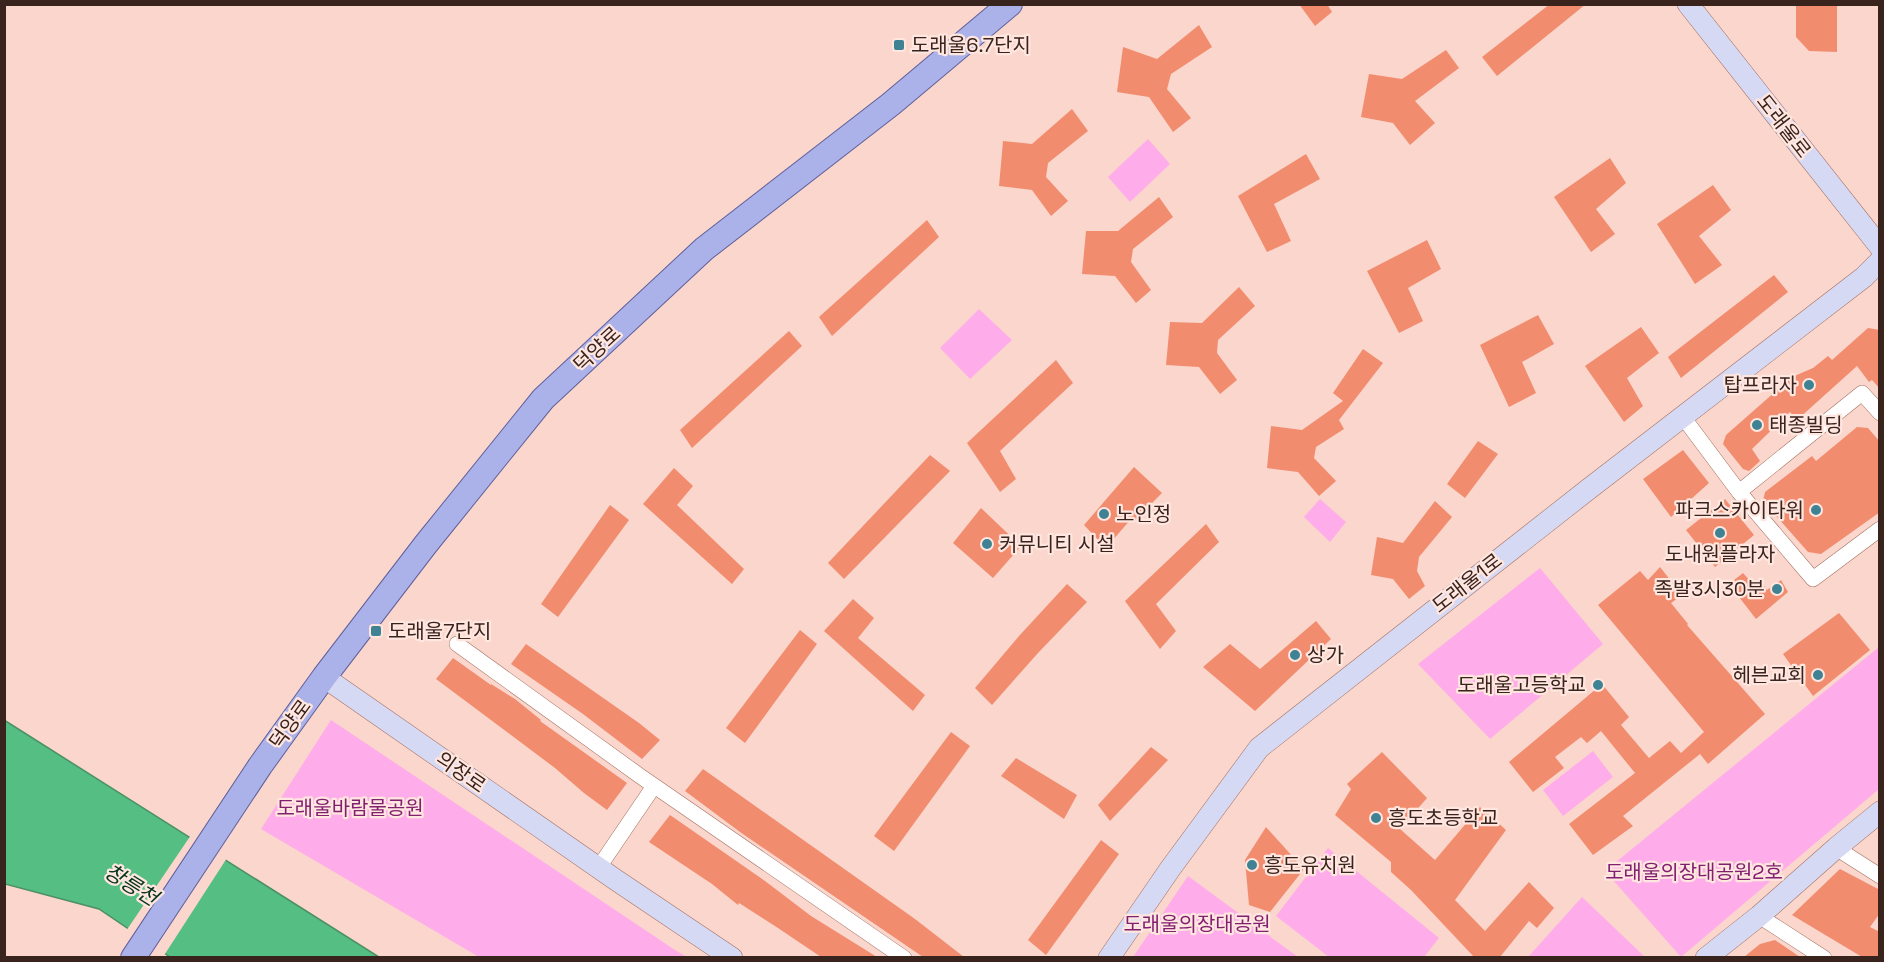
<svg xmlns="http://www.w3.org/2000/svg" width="1884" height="962" viewBox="0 0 1884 962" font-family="'Space Grotesk','Noto Sans KR',sans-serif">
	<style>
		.green { fill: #ffadea }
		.water { fill: #54be83; stroke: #4c9064; stroke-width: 1.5 }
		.pier { fill: #fad6cc }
		.building { fill: #f28c6f }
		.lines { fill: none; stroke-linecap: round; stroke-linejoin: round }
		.street-casing { stroke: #a57061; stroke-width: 16 }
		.secondary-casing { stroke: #a57061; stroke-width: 22 }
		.primary-casing { stroke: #5f5f99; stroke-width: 26 }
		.street { stroke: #fff; stroke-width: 15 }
		.secondary { stroke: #d5d9f4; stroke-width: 21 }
		.primary { stroke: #abb2ea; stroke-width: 24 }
		.poi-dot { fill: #3f8293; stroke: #ffe6df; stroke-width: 2 }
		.labels { text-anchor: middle; stroke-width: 4.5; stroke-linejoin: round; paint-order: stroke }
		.poi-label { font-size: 20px; fill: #39231d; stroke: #ffe6df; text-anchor: start }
		.street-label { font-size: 20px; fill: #39231d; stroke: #ffe6df }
		.park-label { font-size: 20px; fill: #831f71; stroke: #ffe6df }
		.water-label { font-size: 21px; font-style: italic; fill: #05341d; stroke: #ffe6df }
	</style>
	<rect width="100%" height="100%" fill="#fad6cc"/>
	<path class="green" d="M1148,139L1170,164L1130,202L1108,177Z
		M979,309L1012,340L970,379L940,348Z
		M1320,499L1346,522L1330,542L1304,517Z
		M1540,568L1603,644L1490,739L1418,664Z
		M1879,647V789L1681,957L1605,871Z
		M331,720L675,950L687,957H479L261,829Z
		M1593,751L1613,777L1563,816L1543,790Z
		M1328,848L1439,938L1424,957H1329L1276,916Z
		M1188,876L1298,957H1133Z
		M1582,897L1645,957H1528Z"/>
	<path class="water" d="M4,720L379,957H170L99,909L5,884Z"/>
	<path class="pier" d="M191,835L227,858L163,957L126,931Z"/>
	<path class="building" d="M1299,4H1327L1332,12L1315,26Z
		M1550,4H1586L1497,76L1482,57Z
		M1796,4H1837V52L1809,51L1796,37Z
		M1199,25L1212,47L1171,74L1167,89L1191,118L1173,132L1149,97L1117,92L1123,47L1157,59Z
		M1446,50L1459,68L1415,101L1435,123L1410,145L1393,123L1361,117L1369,74L1402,79Z
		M1072,109L1088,131L1048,163L1046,177L1068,201L1051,216L1032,190L999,186L1003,141L1032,144Z
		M1306,154L1320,179L1274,204L1291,241L1267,252L1238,196Z
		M1610,158L1626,183L1596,209L1615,234L1591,252L1554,197Z
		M1713,185L1731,210L1699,236L1722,265L1695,284L1657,224Z
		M1159,197L1173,217L1133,249L1131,262L1151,290L1136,303L1115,276L1082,274L1086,231H1118Z
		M927,220L939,237L832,336L819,317Z
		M1427,240L1441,269L1408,288L1423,321L1399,333L1367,271Z
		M1774,275L1788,292L1681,378L1668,357Z
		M1239,287L1255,306L1218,340L1217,353L1237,380L1220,394L1199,367L1166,365L1170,322L1202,323Z
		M1538,315L1554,344L1522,362L1536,393L1509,407L1480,345Z
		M1641,327L1659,353L1627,378L1643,406L1624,422L1585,366Z
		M1868,328L1880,330V389L1872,380L1869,382L1857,366L1797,420L1790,412L1752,449L1760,461L1749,471L1743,469L1723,444L1726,435L1792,377L1813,368L1828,356L1832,360Z
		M789,331L802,346L692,448L680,430Z
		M1363,349L1383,363L1339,420L1344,429L1316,447L1314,458L1336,481L1319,496L1298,472L1267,468L1271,426L1302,430L1343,401L1333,393Z
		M1056,360L1073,383L1000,451L1016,479L1000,492L967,443Z
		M1857,427L1868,428L1880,442V512L1821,554L1808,552L1763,501L1765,492L1812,456L1816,461Z
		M1478,441L1498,454L1465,498L1447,484Z
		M1683,450L1709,483L1671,517L1643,479Z
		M930,455L950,471L844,579L828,563Z
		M1134,467L1162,493L1134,521L1131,519L1106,548L1084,525Z
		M674,468L693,486L677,505L744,569L732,584L643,504Z
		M1725,499L1754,535L1715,567L1686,530Z
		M1435,501L1452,517L1419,557L1417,571L1425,586L1409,599L1393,579L1371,575L1377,537L1403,543Z
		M610,505L629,520L558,617L541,604Z
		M981,508L1021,546L993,578L953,543Z
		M1206,524L1219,542L1156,604L1176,631L1160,649L1125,601Z
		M1660,567L1682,595L1671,603L1688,624L1687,625L1765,714L1708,764L1700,754L1623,816L1633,826L1593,855L1569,824L1635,773L1601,731L1587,743L1581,737L1555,757L1564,768L1533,792L1509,762L1602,684L1629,717L1621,725L1649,758L1670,741L1681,753L1704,732L1598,605L1640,571L1648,580Z
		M1743,573L1752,583L1759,579L1767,590L1781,580L1788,592L1756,619L1729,584Z
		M1067,584L1087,602L1038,653L992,705L975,688L1019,636Z
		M853,599L874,618L858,638L925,695L913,711L824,631Z
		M1839,613L1870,650L1813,696L1783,654Z
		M1316,621L1331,639L1255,711L1203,667L1230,644L1260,669Z
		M800,630L817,644L745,743L726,728Z
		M526,644L639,723L660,740L642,759L583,714L511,664Z
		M453,658L491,685V684L515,699L541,720L540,721L627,783L607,810L584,793L555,768L436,679Z
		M951,732L970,746L894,851L874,836Z
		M1151,747L1168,760L1110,821L1098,805Z
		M1382,752L1427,798L1400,829L1435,860L1480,807L1506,830L1455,900L1485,931L1529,882L1554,908L1537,928L1529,921L1500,957H1474L1411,890L1391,872V862L1335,815L1351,789L1347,784Z
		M1016,758L1077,795L1064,819L1001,776Z
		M703,769L915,919L964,957H923L740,832L685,791Z
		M670,815L765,881L811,916L877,957H821L778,928L739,903L738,905L712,884L649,842Z
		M1266,827L1304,869L1270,912L1249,905L1245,860Z
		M1101,840L1119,854L1046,955L1028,940Z
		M1840,869L1880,890V913L1870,927L1880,932V957H1862L1792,915Z
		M1775,940L1800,957H1744L1760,944Z"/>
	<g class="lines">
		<defs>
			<path id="street" d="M1683,417L1739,492L1813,579L1880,529
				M1739,492L1862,393L1880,413
				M457,644L640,776L904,958
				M1836,848L1880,876
				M599,867L654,786
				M1759,916L1824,958"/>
			<path id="secondary" d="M1688,4L1880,247
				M324,677L616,880L732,958
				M1109,958L1170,869L1259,748L1590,488L1864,277L1880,261
				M1706,958L1759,916L1836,848L1880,812"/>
			<path id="primary" d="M133,958L260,766L324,677L426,544L543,399L704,249L891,104L1010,4"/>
		</defs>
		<use href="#street" class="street-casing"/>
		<use href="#secondary" class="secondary-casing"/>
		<use href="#primary" class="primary-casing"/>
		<use href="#street" class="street"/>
		<use href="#secondary" class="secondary"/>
		<use href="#primary" class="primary"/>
	</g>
	<g class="poi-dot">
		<rect x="893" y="39" width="12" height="12" rx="3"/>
		<circle cx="1809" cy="385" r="6"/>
		<circle cx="1757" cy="425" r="6"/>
		<circle cx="1816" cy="510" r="6"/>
		<circle cx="1104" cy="514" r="6"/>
		<circle cx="1720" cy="533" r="6"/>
		<circle cx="987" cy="544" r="6"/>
		<circle cx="1777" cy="589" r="6"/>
		<rect x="370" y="625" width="12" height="12" rx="3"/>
		<circle cx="1295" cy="655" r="6"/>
		<circle cx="1818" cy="675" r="6"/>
		<circle cx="1598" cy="685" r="6"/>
		<circle cx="1376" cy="818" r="6"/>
		<circle cx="1252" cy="865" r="6"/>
	</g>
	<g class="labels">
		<g class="poi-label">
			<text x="911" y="52">도래울6.7단지</text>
			<text x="1797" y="392" text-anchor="end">탑프라자</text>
			<text x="1769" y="432">태종빌딩</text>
			<text x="1804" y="517" text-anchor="end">파크스카이타워</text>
			<text x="1116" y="521">노인정</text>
			<text x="999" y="551">커뮤니티 시설</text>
			<text x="1720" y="561" text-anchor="middle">도내원플라자</text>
			<text x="1765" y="596" text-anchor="end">족발3시30분</text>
			<text x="388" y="638">도래울7단지</text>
			<text x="1307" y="662">상가</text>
			<text x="1806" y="682" text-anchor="end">헤븐교회</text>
			<text x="1586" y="692" text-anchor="end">도래울고등학교</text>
			<text x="1388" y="825">흥도초등학교</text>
			<text x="1264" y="872">흥도유치원</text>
		</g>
		<g class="street-label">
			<text transform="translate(1784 126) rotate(52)" y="7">도래울로</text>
			<text transform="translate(597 349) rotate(-43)" y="7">덕양로</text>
			<text transform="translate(1467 583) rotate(-38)" y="7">도래울1로</text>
			<text transform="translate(290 724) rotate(-54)" y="7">덕양로</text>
			<text transform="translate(461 772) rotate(35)" y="7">의장로</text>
		</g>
		<g class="park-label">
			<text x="350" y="815">도래울바람물공원</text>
			<text x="1694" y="879">도래울의장대공원2호</text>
			<text x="1197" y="931">도래울의장대공원</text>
		</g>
		<g class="water-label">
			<text transform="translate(131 885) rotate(32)" y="7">창릉천</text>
		</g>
	</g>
	<rect width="1884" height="962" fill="none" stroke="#39231d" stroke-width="12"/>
</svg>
